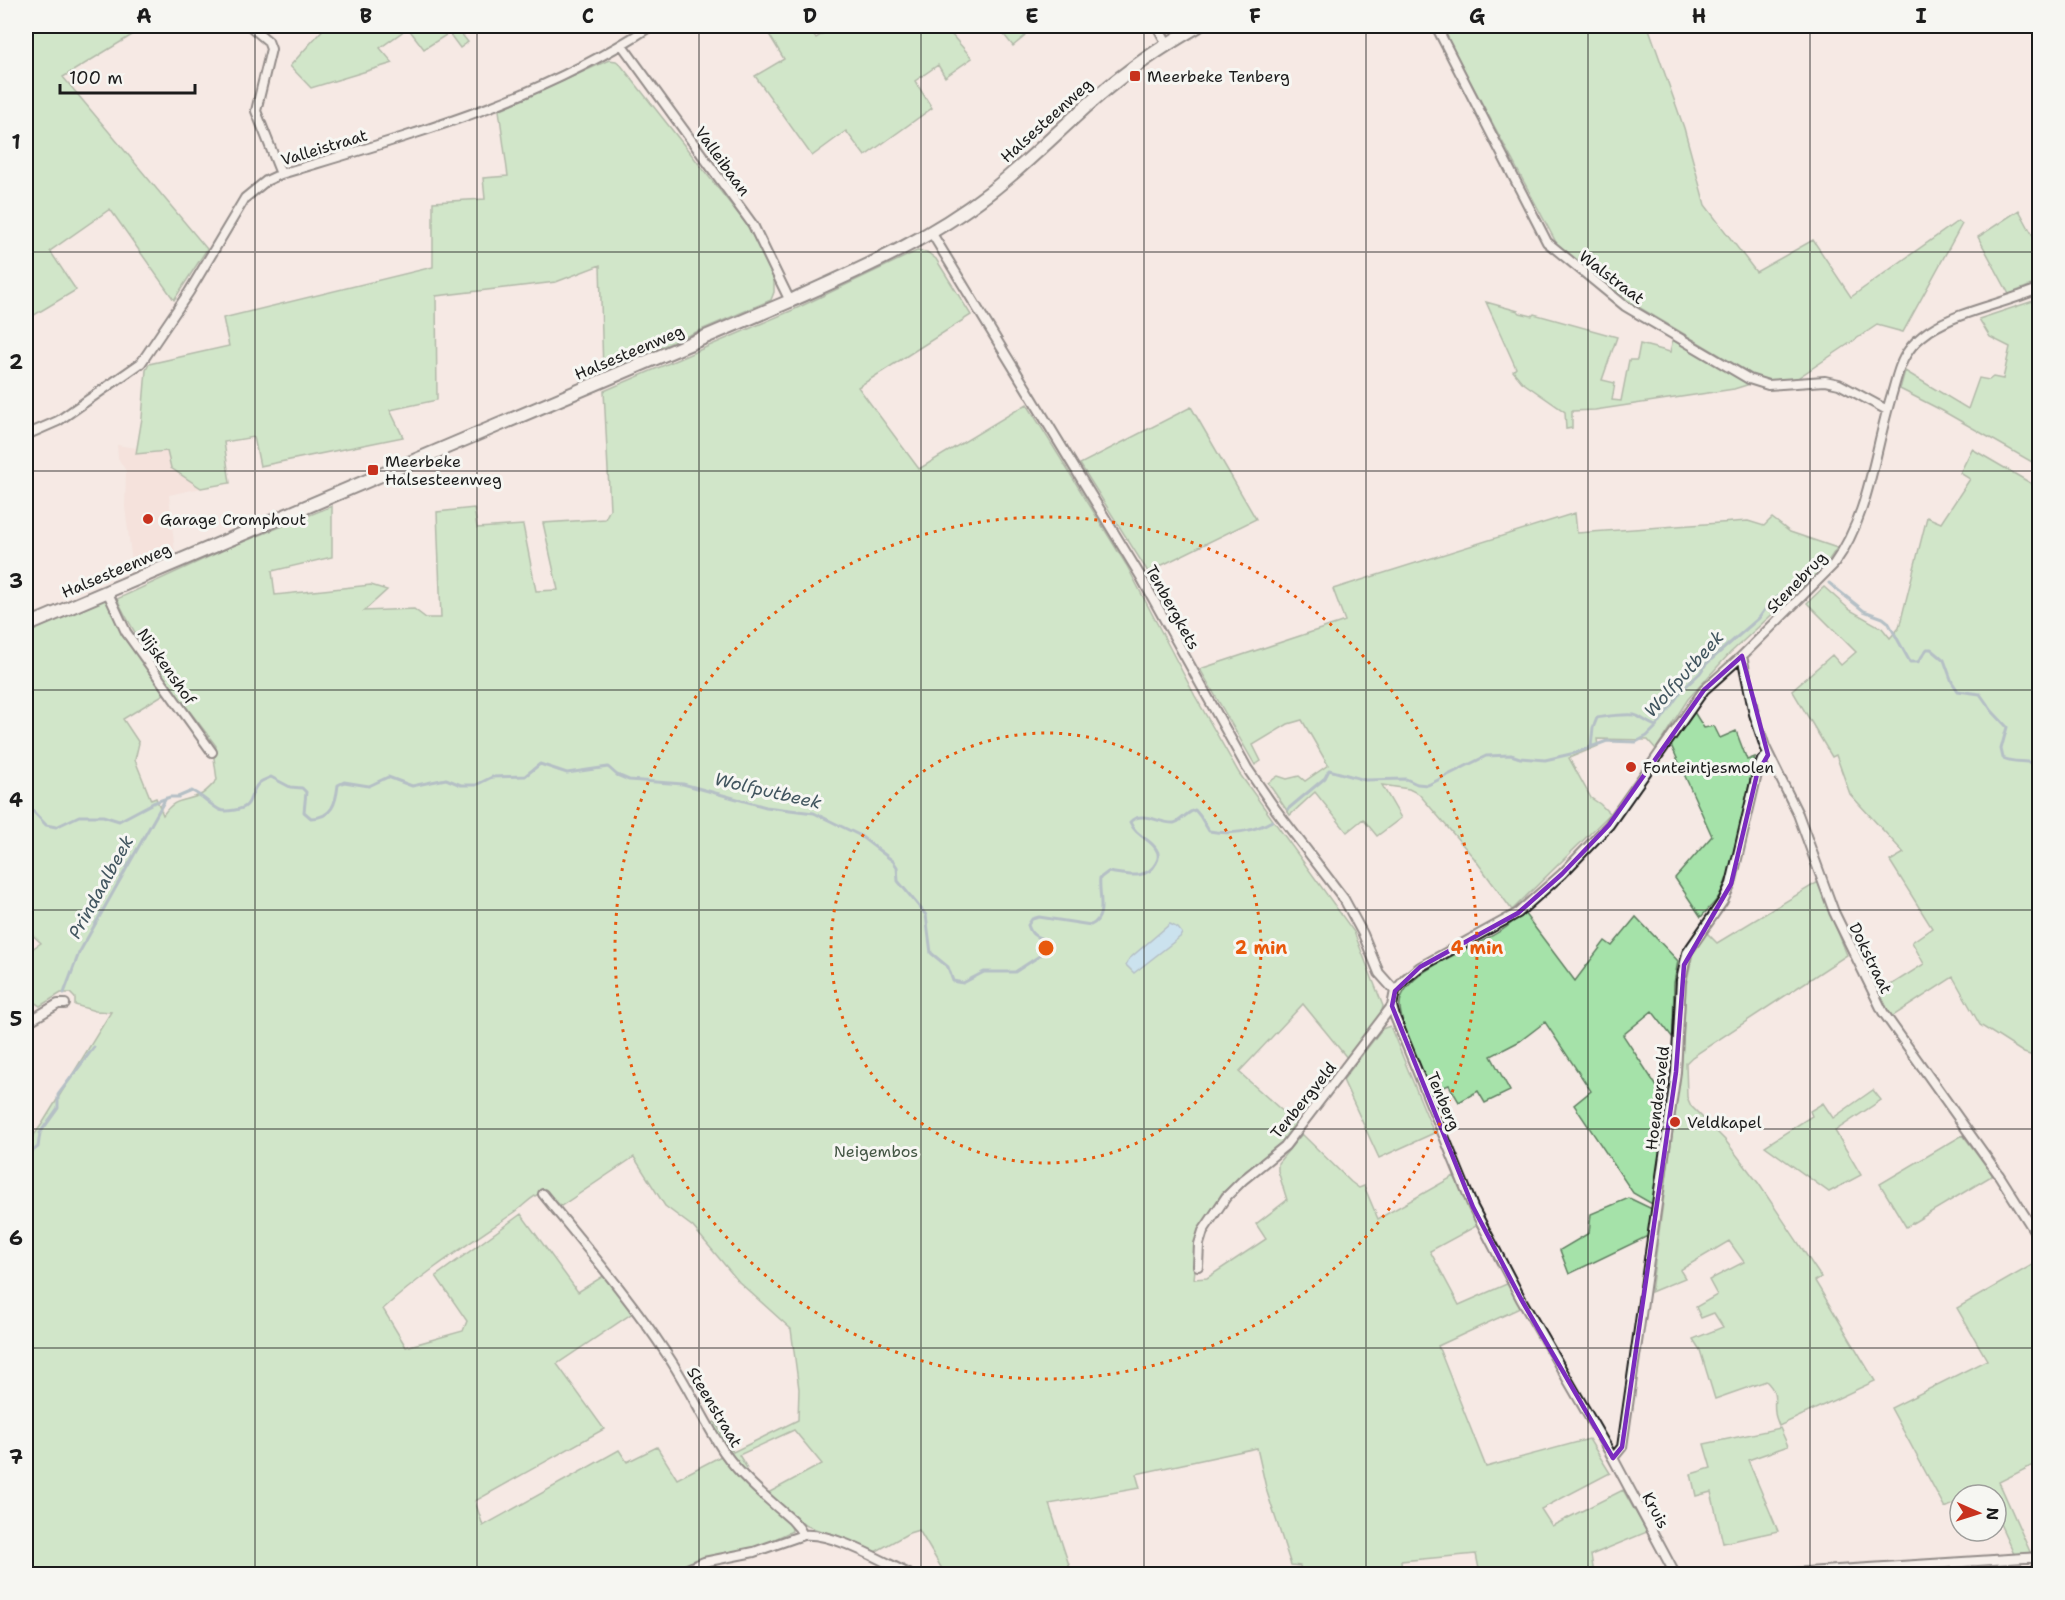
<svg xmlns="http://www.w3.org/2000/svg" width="2065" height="1600" viewBox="0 0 2065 1600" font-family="'Shantell Sans',sans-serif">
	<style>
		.built { fill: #f3d9d3 }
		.green { fill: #a5e2a9; stroke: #607f62; stroke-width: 1.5 }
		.water { fill: #98d9fa; stroke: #668da1; stroke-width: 1.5 }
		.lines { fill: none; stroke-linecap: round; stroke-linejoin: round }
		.stream { stroke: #668da1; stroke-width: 3 }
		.minor-casing { stroke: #1c1c1c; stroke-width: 12 }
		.primary-casing { stroke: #1c1c1c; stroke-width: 16 }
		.minor { stroke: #f6f6f2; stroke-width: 8 }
		.primary { stroke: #f6f6f2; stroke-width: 12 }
		.marked { fill: none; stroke: #7b2cbf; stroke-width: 4.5; stroke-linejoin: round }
		.grid { fill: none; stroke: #1c1c1c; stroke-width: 1.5; stroke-opacity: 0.55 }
		.ring { fill: none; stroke: #e8590c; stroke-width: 3; stroke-dasharray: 3 6 }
		.poi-dot { fill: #c8321e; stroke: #f6f6f2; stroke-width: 2 }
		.labels { text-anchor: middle; stroke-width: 6; stroke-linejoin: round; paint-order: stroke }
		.poi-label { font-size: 16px; fill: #1c1c1c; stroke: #f6f6f2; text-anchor: start }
		.street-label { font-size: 16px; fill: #1c1c1c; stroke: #f6f6f2 }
		.park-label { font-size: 16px; fill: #455746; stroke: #f6f6f2 }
		.water-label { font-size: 18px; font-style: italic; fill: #41555f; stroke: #f6f6f2 }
		.centre { fill: #e8590c; stroke: #f6f6f2; stroke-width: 3 }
		.ring-label { font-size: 18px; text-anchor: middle; font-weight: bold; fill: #e8590c; stroke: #f6f6f2; stroke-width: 6; stroke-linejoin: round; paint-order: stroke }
		.neatline { fill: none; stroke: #1c1c1c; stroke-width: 2 }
		.grid-label { font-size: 20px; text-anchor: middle; font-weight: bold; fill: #1c1c1c }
	</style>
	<rect width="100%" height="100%" fill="#f5e9e4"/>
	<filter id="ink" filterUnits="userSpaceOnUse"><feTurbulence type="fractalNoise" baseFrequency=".0167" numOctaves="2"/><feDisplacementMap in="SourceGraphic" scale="12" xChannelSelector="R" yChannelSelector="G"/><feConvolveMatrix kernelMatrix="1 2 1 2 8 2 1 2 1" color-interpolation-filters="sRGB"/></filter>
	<g filter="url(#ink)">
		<path class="built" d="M117,445L137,448L136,454L167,451L171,468L201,488L169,495L175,553L133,570L125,507L126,471L118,458Z"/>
		<path class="green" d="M26,26H147L63,77L207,249L174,300L110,209L50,251L76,290L26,320Z
			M326,26H455L468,42L460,48L449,33L424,49L408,28L380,48L393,63L311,88L290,66Z
			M764,26H807L816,38L835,26H921L924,30L931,26H944L972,58L945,77L938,65L915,81L932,108L865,156L846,131L812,156L755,76L784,59Z
			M997,26H1018L1025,36L1013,46Z
			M1441,26H1648L1684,128L1705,205L1756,272L1813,240L1851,297L1958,221L1962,224L1903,332L1877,325L1796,379L1771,381L1753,375L1625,299L1558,246Z
			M609,60L616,61L620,64L751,230L774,279V292L771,300L603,372L600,265L556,282L436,296L437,400L390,410L403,437L260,466L254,437L224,442L230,483L201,488L171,468L167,451L136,454L142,418L146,370L149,364L229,346L223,318L433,267V202L485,199L483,178L508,176L499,110Z
			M2019,210L2039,247V282L2009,294L1978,237Z
			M917,251L927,252L936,259L971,315L858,387L919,469L1027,404L1127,566L1195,696L1239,773L1354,932L1383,1006L1381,1016L1348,1059L1303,1004L1239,1072L1299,1126L1274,1151L1222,1193L1199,1230L1194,1279L1207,1278L1266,1239L1256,1224L1287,1200L1278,1171V1163L1302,1134L1351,1182L1359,1188L1364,1186L1378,1219L1454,1176L1478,1225L1430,1251L1459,1305L1509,1283L1520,1308L1438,1346L1486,1467L1589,1439L1610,1473L1541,1509L1552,1526L1623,1490L1647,1532L1591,1555L1594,1574H1480L1476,1554L1401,1561L1402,1574H1302L1300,1566L1291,1565L1267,1492L1257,1448L1136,1474L1140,1488L1049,1504L1072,1574H945L919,1530L909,1533L875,1552L805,1525L793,1517L768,1493L822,1464L794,1430L739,1455L747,1468L744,1471L727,1451L710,1424L715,1422L733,1452L798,1420L799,1389L791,1329L739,1282L693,1227L665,1206L634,1157L561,1206L545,1191C532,1195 526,1204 515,1212C470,1243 423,1273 383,1309L406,1347L463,1331L467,1321L436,1276L521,1214L578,1292L605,1275L634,1312L557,1364L604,1429L475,1501L483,1526L619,1450L627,1462L657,1447L677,1479L723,1455L762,1498L791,1525L792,1531L760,1546L702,1559L668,1574H26V1146L42,1124L111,1012L95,1011L75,1005V998L70,993H61L40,1006L26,997V953L41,943L26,929V633L106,599L123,633L164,694L123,719L139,743L135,760L151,800L156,798L163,815C176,796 184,803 202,794C207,791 212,785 217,780L214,758L216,746C180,698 143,653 117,599L228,548L332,506V557L272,571L275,595L371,585L387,590L364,611L414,609L426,618H441L437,512L474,508L477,528L523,525L536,591L558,590L543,523L605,519L610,509L604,391L793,310Z
			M2033,301L2040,307L2039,466L1941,410L1900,389L1905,371L1968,409L1979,378L1989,380L1993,377L2003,379L2010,347L1990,337L1979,319Z
			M1486,302L1518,311L1520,313L1532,316L1534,314L1617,337L1602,380L1615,383L1612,400L1621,401L1629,360H1637L1640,344L1670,352L1673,339L1750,384L1734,389L1595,410L1572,411V428L1566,429L1565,412L1522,382L1513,371L1516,368Z
			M1191,407L1256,519L1148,572L1080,464Z
			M1972,449L2039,488V1058L2024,1053L1980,1025L1953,977L1890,1018L1878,993L1924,964L1912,942L1932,928L1890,861L1904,853L1850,794L1836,755L1832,757L1792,690L1832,655L1841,665L1856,652L1807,603L1824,587L1850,610L1882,628L1890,638L1899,628L1927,517L1941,523L1970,479L1960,473Z
			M1575,513L1577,533L1748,521L1764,526L1772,518L1790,532L1837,548L1824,567L1730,653L1688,699L1656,749L1648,740L1597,739L1598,746L1569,758L1591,798L1600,804L1610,814L1512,910L1474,858L1419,794L1409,789L1382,785L1401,818L1377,836L1363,819L1347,832L1315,792L1290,815L1268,783L1278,776L1287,779L1299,776L1305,781L1328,765L1302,720L1288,724L1253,745L1261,761L1255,765L1200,669L1345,621L1333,589Z
			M1694,712L1704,728L1714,726L1720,738L1736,731L1747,760L1755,757C1744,802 1741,854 1719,896C1715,903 1707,910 1701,917L1675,878L1712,836L1671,745Z
			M1818,882L1847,955L1692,1057L1686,1063L1687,1097L1691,1106L1725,1140L1759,1184L1821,1277L1815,1281L1875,1381L1779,1426C1778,1422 1775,1417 1775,1412C1773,1397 1779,1394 1766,1381L1715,1399L1700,1350L1693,1339L1723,1327L1714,1313L1701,1318L1696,1307L1717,1295L1709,1280L1744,1262L1729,1241L1680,1270L1685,1278L1651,1292L1682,1062L1686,985L1693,953L1706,932L1717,943Z
			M1524,913L1575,981L1605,941L1612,946L1636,917L1678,961L1674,983L1673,1038L1652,1011L1623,1035L1669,1105L1654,1205L1633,1193L1574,1105L1591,1091L1545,1022L1520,1041L1491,1056L1510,1091L1485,1103L1478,1091L1459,1102L1449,1085L1441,1088L1439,1084L1430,1090C1423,1071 1398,1021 1400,1003C1404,970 1477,947 1502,930C1510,925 1517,918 1524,913Z
			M1390,1026L1434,1133L1379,1158L1343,1080L1382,1029Z
			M1873,1090L1881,1100L1835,1131L1861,1175L1829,1192L1765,1146L1812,1116L1810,1111L1823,1103L1833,1118Z
			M1963,1135L1993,1175L1906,1227L1880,1184Z
			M1629,1198L1654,1210L1650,1235L1569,1274L1560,1250L1589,1233L1591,1214Z
			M2039,1261V1462L1999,1482L2031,1554H2014L1996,1515V1495H1987L1984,1489L1971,1495H1960V1501L1945,1508L1891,1408L1987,1360L1957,1308Z
			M1780,1428L1788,1446L1748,1460L1778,1531L1723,1543L1711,1492L1696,1496L1691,1474L1711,1468L1704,1444Z"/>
		<path class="water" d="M1170,924L1178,928L1182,933L1180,937L1134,973L1126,965L1129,959Z"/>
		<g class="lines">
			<path class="stream" d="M1829,583L1864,611L1883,618L1888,622L1910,662H1918L1927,649H1931L1944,660L1952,682L1958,691L1980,694L1992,711L2007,727L2001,749L2003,758C2015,764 2029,759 2040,766
				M1591,746L1593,728L1597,718C1606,716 1626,714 1634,715C1642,717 1648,724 1657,726
				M26,806L29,807L46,825L56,827L79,816H103L119,821L153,803L170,797H178L192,791C203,796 210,805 220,810C225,812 229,811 235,810C255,807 247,795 259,783C262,780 267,779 271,777L290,787L302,788L306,792L304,812L311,818C332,818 336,803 338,785L344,782L369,786L388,777L412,786L446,779L461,785H476L492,777L525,776L540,764L567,773L608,767L617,775L629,780L683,784L766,807L814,813L859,835L893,861L897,867L898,881L926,915L931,953L948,967L953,981L963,983L984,972H1015L1047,951L1051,945C1042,935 1033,941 1028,925L1032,919L1039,917L1091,925C1108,917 1098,894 1100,878L1108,872C1125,874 1147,881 1156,863C1159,859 1159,853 1156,849C1150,838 1136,837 1130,822C1142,810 1160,824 1174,823C1181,822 1185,813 1195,810L1200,816L1209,831C1230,835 1253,832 1272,821
				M1288,809L1325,778L1329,770L1365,780L1406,779L1417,784L1428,785L1486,756L1511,755L1520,758L1545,760L1575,753L1607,741L1636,742L1647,736L1657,726L1682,690L1700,673L1706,664L1759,618L1766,608L1809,568L1817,570
				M64,993L79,953L166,798
				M26,1156L38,1147L40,1133L58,1108V1095L94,1047"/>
			<defs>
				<path id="minor" d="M250,26L268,41L271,49L256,111L281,174
					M1157,26L1167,44
					M1436,26L1547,242L1625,306L1749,379L1768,385L1825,381L1839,384L1887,410
					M622,45L753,225L790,301
					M931,232L1141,577L1247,768L1276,810L1344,899L1363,934L1379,973L1395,991
					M26,435L58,421L141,363L189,292L245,198L266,181L281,174C411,135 536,102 651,26
					M107,591L126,632L212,752
					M1742,656L1754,714L1765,747L1798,814L1834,912L1883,1012L1999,1175L2040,1240
					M26,1023L58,1004H65
					M543,1194C585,1246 629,1297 666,1353C688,1385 703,1420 724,1452C742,1478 768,1499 792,1520L799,1528L803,1535C833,1532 882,1561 909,1574
					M1198,1266L1199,1244L1203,1231L1226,1197L1243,1180L1285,1146L1392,1006
					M1613,1458L1622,1447L1676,1072L1681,980L1687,953L1723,901L1731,884L1757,774L1762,760L1768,755
					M2035,1558L2040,1571
					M675,1574L704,1562L754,1552L803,1535
					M1675,1574L1613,1458L1521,1299L1473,1207L1395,1017L1392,1006L1395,991L1405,979L1420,967L1518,913L1562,874L1609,825L1704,690L1742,656L1834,564C1869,516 1874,453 1891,397C1896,381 1899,363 1909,350C1914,342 1922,336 1929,331C1961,310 2005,304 2040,288
					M1776,1574L2040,1557"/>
				<path id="primary" d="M26,626L790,301C859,270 929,240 989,193C1028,163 1061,128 1098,96C1129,69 1163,46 1198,26"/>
			</defs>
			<use href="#minor" class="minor-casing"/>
			<use href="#primary" class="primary-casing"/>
			<use href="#minor" class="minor"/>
			<use href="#primary" class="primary"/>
		</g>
	</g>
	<path d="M0 0H2065V1600H0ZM1742,656L1768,755L1757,774L1731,884L1684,965L1676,1072L1622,1447L1613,1458L1521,1299L1473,1207L1392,1006L1395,991L1420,967L1518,913L1562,874L1609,825L1704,690Z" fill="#f5e9e4" fill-opacity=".55" fill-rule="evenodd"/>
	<path class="marked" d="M1742,656L1768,755L1757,774L1731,884L1684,965L1676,1072L1622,1447L1613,1458L1521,1299L1473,1207L1392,1006L1395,991L1420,967L1518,913L1562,874L1609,825L1704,690Z"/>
	<path class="grid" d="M255,26V1574M477,26V1574M699,26V1574M921,26V1574M1144,26V1574M1366,26V1574M1588,26V1574M1810,26V1574M26,252H2040M26,471H2040M26,690H2040M26,910H2040M26,1129H2040M26,1348H2040"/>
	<g class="ring">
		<circle cx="1046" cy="948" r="215"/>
		<circle cx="1046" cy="948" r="431"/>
	</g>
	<g class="poi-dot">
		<rect x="1129" y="70" width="12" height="12" rx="3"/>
		<rect x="367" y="464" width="12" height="12" rx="3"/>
		<circle cx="148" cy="519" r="6"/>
		<circle cx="1631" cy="767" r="6"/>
		<circle cx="1675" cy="1122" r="6"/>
	</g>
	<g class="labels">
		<g class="poi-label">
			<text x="1147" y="82">Meerbeke Tenberg</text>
			<text x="385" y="467">Meerbeke<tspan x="385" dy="18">Halsesteenweg</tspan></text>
			<text x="160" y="525">Garage Cromphout</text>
			<text x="1643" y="773">Fonteintjesmolen</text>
			<text x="1687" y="1128">Veldkapel</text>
		</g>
		<g class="street-label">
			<text transform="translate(1046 120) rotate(-42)" y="6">Halsesteenweg</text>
			<text transform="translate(324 147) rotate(-17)" y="6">Valleistraat</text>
			<text transform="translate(723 161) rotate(54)" y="6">Valleibaan</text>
			<text transform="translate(1612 277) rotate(37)" y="6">Walstraat</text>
			<text transform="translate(629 352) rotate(-23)" y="6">Halsesteenweg</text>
			<text transform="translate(116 570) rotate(-23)" y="6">Halsesteenweg</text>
			<text transform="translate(1796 582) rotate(-46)" y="6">Stenebrug</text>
			<text transform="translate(1173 607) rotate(61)" y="6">Tenbergkets</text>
			<text transform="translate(167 666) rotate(55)" y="6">Nijskenshof</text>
			<text transform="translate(1871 958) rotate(64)" y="6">Dokstraat</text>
			<text transform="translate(1657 1098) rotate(-83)" y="6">Hoendersveld</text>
			<text transform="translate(1303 1100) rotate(-51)" y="6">Tenbergveld</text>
			<text transform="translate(1444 1101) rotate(67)" y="6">Tenberg</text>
			<text transform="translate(715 1407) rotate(59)" y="6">Steenstraat</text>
			<text transform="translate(1656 1510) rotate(62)" y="6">Kruis</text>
		</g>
		<g class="park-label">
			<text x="876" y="1157">Neigembos</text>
		</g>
		<g class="water-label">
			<text transform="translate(1684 674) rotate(-48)" y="6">Wolfputbeek</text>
			<text transform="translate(768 791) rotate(13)" y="6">Wolfputbeek</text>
			<text transform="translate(101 887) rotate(-61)" y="6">Prindaalbeek</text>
		</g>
	</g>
	<circle cx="1046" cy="948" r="9" class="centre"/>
	<g class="ring-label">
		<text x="1261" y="954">2 min</text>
		<text x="1477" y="954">4 min</text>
	</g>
	<rect width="2065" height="1600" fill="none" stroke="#f6f6f2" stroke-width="66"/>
	<g transform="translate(1978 1513) rotate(93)"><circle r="28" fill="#f6f6f2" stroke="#9f9f9c" stroke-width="1.5"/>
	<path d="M0-4.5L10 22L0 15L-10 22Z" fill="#c8321e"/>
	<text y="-9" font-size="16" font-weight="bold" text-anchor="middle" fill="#1c1c1c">N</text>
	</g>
	<path d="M60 84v9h135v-9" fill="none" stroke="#1c1c1c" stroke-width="3"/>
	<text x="69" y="84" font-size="18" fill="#1c1c1c" stroke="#f6f6f2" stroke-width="4.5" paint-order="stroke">100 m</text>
	<rect x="33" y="33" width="1999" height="1534" class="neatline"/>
	<g class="grid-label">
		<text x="144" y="23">A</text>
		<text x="366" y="23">B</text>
		<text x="588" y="23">C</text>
		<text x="810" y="23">D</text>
		<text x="1032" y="23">E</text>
		<text x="1255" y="23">F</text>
		<text x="1477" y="23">G</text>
		<text x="1699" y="23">H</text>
		<text x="1921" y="23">I</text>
		<text x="16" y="149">1</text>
		<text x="16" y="369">2</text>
		<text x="16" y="588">3</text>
		<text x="16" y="807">4</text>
		<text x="16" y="1026">5</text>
		<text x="16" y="1245">6</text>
		<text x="16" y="1464">7</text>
	</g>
</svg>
